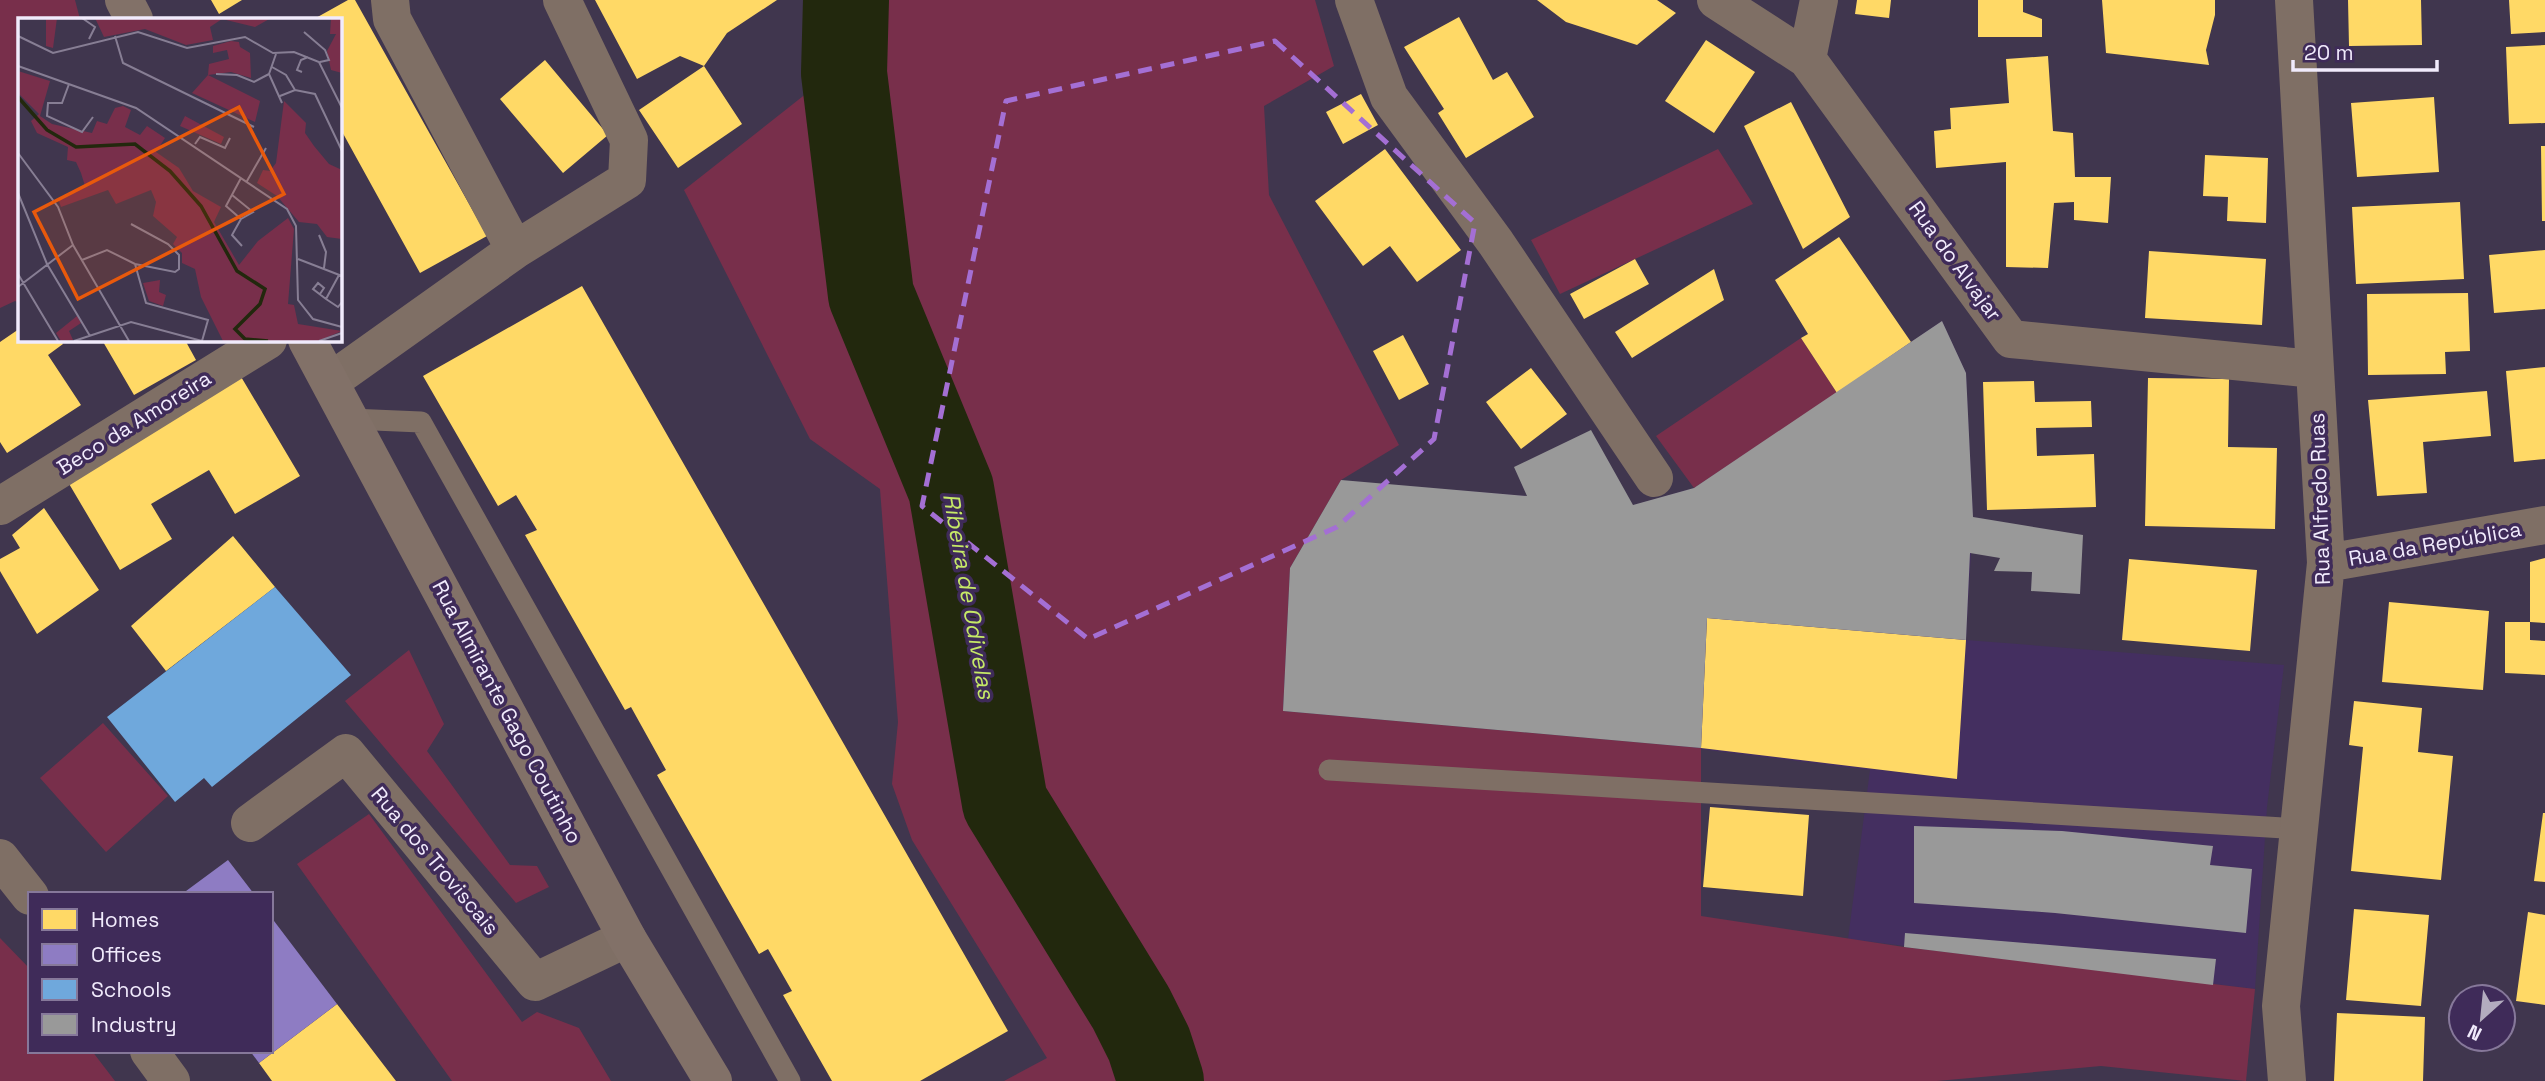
<svg xmlns="http://www.w3.org/2000/svg" width="2545" height="1081" viewBox="0 0 2545 1081" font-family="'Space Grotesk',sans-serif">
	<style>
		.built { fill: #442f60 }
		.green { fill: #782f4b }
		.homes { fill: #ffd966 }
		.offices { fill: #8e7cc3 }
		.schools { fill: #6fa8dc }
		.industry { fill: #999 }
		.lines { fill: none; stroke-linecap: round; stroke-linejoin: round }
		.river { stroke: #22280d; stroke-width: 86 }
		.lane { stroke: #7f6f65; stroke-width: 21 }
		.street { stroke: #7f6f65; stroke-width: 38 }
		.secondary { stroke: #827168; stroke-width: 38 }
		.marked { fill: none; stroke: #a46fd4; stroke-width: 5; stroke-dasharray: 14 9; stroke-linejoin: round }
		.labels { text-anchor: middle; stroke-width: 7; stroke-linejoin: round; paint-order: stroke }
		.street-label { font-size: 21px; fill: #f1ebfc; stroke: #3f2b59 }
		.water-label { font-size: 23px; font-style: italic; fill: #c6e967; stroke: #3f2b59 }
		.inset-river { fill: none; stroke: #22280d; stroke-width: 3.5 }
		.inset-road { fill: none; stroke: #877e94; stroke-width: 2 }
		.view { fill: #e8590c; fill-opacity: 0.15; stroke: #e8590c; stroke-width: 3.5 }
		.inset-edge { fill: none; stroke: #f1ebfc; stroke-width: 3.5 }
	</style>
	<rect width="100%" height="100%" fill="#40364e"/>
	<path class="built" d="M1942,321L1966,373L1973,517L1966,640L2284,665L2267,807L2255,989L1848,939L1870,770L1618,739L1283,711L1290,568L1392,485L1634,505L1694,488Z"/>
	<path class="green" d="M0,0H75L80,19H19V303L15,301L0,308Z
		M824,0H1315L1334,66L1264,106L1269,195L1399,445L1341,480L1290,568L1283,711L1701,748V916L1904,947L2255,989L2246,1081L2101,1066L1937,1081H1004L1047,1058L912,840L892,784L898,722L880,489L810,439L684,190L826,78Z
		M1718,149L1753,204L1560,294L1531,240Z
		M1801,338L1837,393L1694,488L1656,436Z
		M409,650L444,724L427,751L510,865L537,866L549,887L516,903L345,701Z
		M103,723L168,796L106,852L40,778Z
		M369,814L522,1022L537,1012L579,1028L611,1081H452L297,864Z
		M0,938L30,969V1051H92L115,1081H0Z"/>
	<path class="homes" d="M211,0H242L219,14Z
		M348,0H355L487,236L420,273L340,128V19H314Z
		M595,0H777L727,33L704,66L680,56L637,79Z
		M1537,0H1657L1676,13L1637,45L1566,22Z
		M1857,0H1891L1889,18L1855,14Z
		M1978,0H2023V12L2042,19V37H1978Z
		M2102,0H2215V15L2206,50L2209,65L2106,53Z
		M2348,0H2421L2422,45L2349,46Z
		M2509,0H2545V32L2511,34Z
		M1459,17L1493,80L1507,72L1534,117L1466,158L1438,113L1444,109L1404,47Z
		M1706,40L1755,72L1714,133L1665,101Z
		M2545,45V123L2509,124L2506,47Z
		M2048,56L2053,131L2073,133L2075,177H2111L2108,223L2074,220V202L2054,203L2048,268L2006,267V162L1936,168L1934,131L1951,129L1950,108L2009,103L2006,59Z
		M545,60L608,135L563,173L500,99Z
		M704,66L742,124L678,168L639,110Z
		M1361,94L1378,125L1343,144L1326,112Z
		M2434,97L2439,172L2357,177L2351,103Z
		M1791,102L1850,217L1803,249L1744,126Z
		M2541,146H2545V221H2542Z
		M1385,149L1461,250L1417,282L1390,246L1363,266L1315,201Z
		M2205,155L2268,158L2266,223L2227,221L2228,197L2203,196Z
		M2460,202L2464,279L2356,284L2352,207Z
		M1839,237L1911,342L1837,393L1801,338L1808,334L1775,280Z
		M2545,250V309L2494,313L2489,255Z
		M2149,251L2266,259L2262,325L2145,318Z
		M1635,259L1649,284L1584,319L1570,294Z
		M1714,269L1724,300L1632,358L1615,332Z
		M582,286L1008,1031L920,1081H832L783,995L792,991L768,949L759,954L657,775L666,770L631,707L625,710L525,535L537,530L516,495L498,506L423,376Z
		M2468,293L2470,351L2445,352L2446,374L2368,375L2367,294Z
		M19,329V340H60L63,344L48,355L81,405L7,453L0,442V342Z
		M1403,335L1429,384L1399,400L1373,351Z
		M102,340H185L196,360L134,395Z
		M2545,367V459L2514,462L2506,371Z
		M1531,368L1567,414L1521,449L1486,402Z
		M240,375L300,476L235,514L209,470L151,504L172,539L120,570L65,477Z
		M2148,378L2229,379L2228,447L2277,448L2275,529L2145,526Z
		M2034,381L2035,402L2091,401L2092,427L2036,428L2037,456L2094,454L2096,507L1987,510L1983,382Z
		M2487,391L2491,436L2423,442L2427,493L2377,496L2368,400Z
		M44,508L99,590L37,634L0,571V559L20,548L12,535Z
		M233,536L275,587L166,671L131,626Z
		M2545,558V623L2530,622V562Z
		M2129,559L2257,570L2250,651L2122,640Z
		M2389,602L2489,611L2483,690L2382,682Z
		M1707,618L1966,640L1957,779L1701,748Z
		M2505,622H2530V640L2545,641V675L2505,673Z
		M2354,701L2422,708L2418,752L2453,756L2441,880L2351,871L2363,747L2349,745Z
		M1710,807L1809,815L1803,896L1703,887Z
		M2543,813H2545V882L2534,881Z
		M2354,909L2429,915L2421,1006L2346,1000Z
		M2528,912L2545,915V1005L2516,1001Z
		M337,1004L396,1081H272L259,1063Z
		M2337,1013L2425,1017L2423,1081H2334Z"/>
	<path class="offices" d="M228,860L254,894H182Z
		M271,917L337,1004L259,1063L250,1051H271Z"/>
	<path class="schools" d="M275,587L351,675L212,787L204,778L175,802L107,717Z"/>
	<path class="industry" d="M1942,321L1966,373L1973,517L2083,535L2080,594L2031,591L2032,572L1994,571L2000,558L1970,553L1966,640L1707,618L1701,748L1283,711L1290,568L1341,480L1527,496L1514,467L1591,430L1633,505L1694,488Z
		M1914,826L2062,831L2213,846L2210,865L2252,869L2246,933L2055,913L1914,903Z
		M1905,933L2216,959L2213,985L1904,947Z"/>
	<g class="lines">
		<path class="river" d="M846,0L844,73L871,295L951,489L1005,803L1131,1008L1149,1044L1161,1081"/>
		<path class="lane" d="M350,419L421,422L790,1081
			M1329,770L2301,829"/>
		<path class="street" d="M390,0L392,19L515,250
			M1354,0L1389,97L1496,243L1654,478
			M1716,0L1807,59L2011,339L2314,369
			M1807,59L1819,0
			M331,381L515,250L627,180L629,140L562,0
			M0,506L268,340
			M2326,563L2545,525
			M250,823L346,753L535,982L627,938
			M0,858L30,896
			M149,1051L171,1081
			M2287,1081L2281,1006L2326,563L2294,0"/>
		<path class="secondary" d="M124,0L134,19
			M307,340L627,938L713,1081"/>
	</g>
	<path class="marked" d="M1275,41L1475,223L1434,439L1337,527L1088,639L922,506L1006,101Z"/>
	<g class="labels">
		<g class="street-label">
			<text transform="translate(1955 261) rotate(54)" y="7">Rua do Alvajar</text>
			<text transform="translate(134 423) rotate(-32)" y="7">Beco da Amoreira</text>
			<text transform="translate(2320 499) rotate(-92)" y="7">Rua Alfredo Ruas</text>
			<text transform="translate(2435 544) rotate(-10)" y="7">Rua da República</text>
			<text transform="translate(507 712) rotate(62)" y="7">Rua Almirante Gago Coutinho</text>
			<text transform="translate(435 861) rotate(50)" y="7">Rua dos Troviscais</text>
		</g>
		<g class="water-label">
			<text transform="translate(969 596) rotate(80)" y="8">Ribeira de Odivelas</text>
		</g>
	</g>
	<g transform="translate(18 18)">
		<rect width="324" height="324" fill="#40364e"/>
		<path d="M28,0H39L35,30L28,28ZM77,0H253L237,9L204,1L192,9L195,22L168,27L127,11L86,19ZM313,0H324V55L313,52L309,33L318,16H312ZM213,23L221,24L222,29L232,35L233,60L213,54L190,57L242,83L237,104L174,75L190,57L191,46L211,41L209,32L195,35V28ZM0,53L32,63L22,98L34,106L74,115L79,103L89,106L97,90L105,88L113,92L107,109L122,117L129,108L147,120L138,134L161,150L175,173L203,189L196,204L221,247L240,223L270,200L276,211L270,286L276,287L280,306L324,313L300,323H205L183,279L177,251L164,245V235L155,226L159,219L135,198L138,184L133,172L98,186L90,172L43,189L40,181L67,168L63,155L58,144L49,142L50,129L19,115L13,103L21,96L0,75ZM266,83L288,105L287,115L296,128L311,146L324,152V221L309,219L299,206L281,204L259,178L239,165L245,152L252,153L258,145ZM167,98L206,119L203,126L162,108ZM142,262L141,274L148,277L145,288L131,283L125,265ZM59,298L63,305L51,313L55,322L43,323L38,315Z" fill="#782f4b"/>
		<path class="inset-river" d="M0,79L29,112L58,129L117,126L152,153L183,188L219,253L247,271L242,286L217,311L227,321L250,323"/>
		<path class="inset-road" d="M64,0L77,9L71,21M286,14L307,32L311,42L302,44M0,18L35,35L120,14L169,30L227,19L255,35L276,34L301,44L324,90M97,18L105,45L236,109M0,48L118,90L269,191L278,208L280,282L295,301L324,309M254,49L268,57L277,72M284,54L279,52L283,42L290,39M198,56L219,57L236,64L251,56L264,85M251,56L258,36M51,66L44,85H30L29,98L64,114L75,99M262,78L277,72L297,76L324,133M177,126L182,119L207,130L212,120M0,135L40,189L55,227L111,323M223,160L208,188L223,201L214,217L224,228M229,163L248,130M0,175L29,246L72,318M214,177L235,194L223,201M301,217L308,234L306,250M280,241L324,258M64,242L89,232L117,246L157,254L161,251V237L150,226L113,206M117,246L128,285L190,302L184,323M0,256L40,323M321,257L308,281L320,289L324,284M0,269L55,227M302,276L306,270L300,265L295,271L308,281M56,323L113,304L184,323M301,323L324,315"/>
		<path class="view" d="M221,89L266,176L60,281L16,194Z"/>
		<rect width="324" height="324" class="inset-edge"/>
	</g>
	<rect x="28" y="892" width="245" height="161" fill="#3f2b59" stroke="#86789a" stroke-width="2"/>
	<rect x="42" y="909" width="35" height="21" fill="#ffd966" stroke="#86789a" stroke-width="2"/>
	<text x="91" y="927" font-size="21" fill="#f1ebfc">Homes</text>
	<rect x="42" y="944" width="35" height="21" fill="#8e7cc3" stroke="#86789a" stroke-width="2"/>
	<text x="91" y="962" font-size="21" fill="#f1ebfc">Offices</text>
	<rect x="42" y="979" width="35" height="21" fill="#6fa8dc" stroke="#86789a" stroke-width="2"/>
	<text x="91" y="997" font-size="21" fill="#f1ebfc">Schools</text>
	<rect x="42" y="1014" width="35" height="21" fill="#999999" stroke="#86789a" stroke-width="2"/>
	<text x="91" y="1032" font-size="21" fill="#f1ebfc">Industry</text>
	<g transform="translate(2482 1018) rotate(207)"><circle r="33" fill="#3f2b59" stroke="#86789a" stroke-width="2"/>
	<path d="M0-5L12 26L0 18L-12 26Z" fill="#b3acbf"/>
	<text y="-10" font-size="19" font-weight="bold" text-anchor="middle" fill="#f1ebfc">N</text>
	</g>
	<path d="M2293 60v10h144v-10" fill="none" stroke="#f1ebfc" stroke-width="3.5"/>
	<text x="2304" y="60" font-size="21" fill="#f1ebfc" stroke="#3f2b59" stroke-width="5" paint-order="stroke">20 m</text>
</svg>
